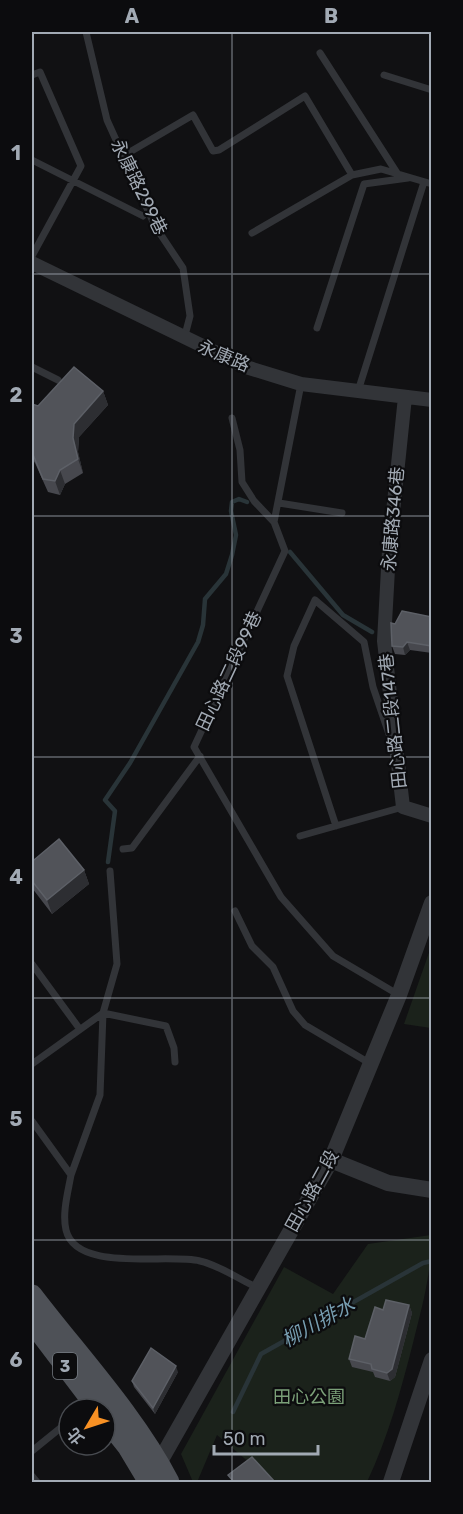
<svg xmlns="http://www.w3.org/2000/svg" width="463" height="1514" viewBox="0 0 463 1514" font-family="Rubik,'Noto Sans TC',sans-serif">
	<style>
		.green { fill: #1b221b }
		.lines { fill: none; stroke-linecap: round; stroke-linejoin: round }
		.stream { stroke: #293438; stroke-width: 4.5 }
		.service { stroke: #323438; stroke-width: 7 }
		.minor { stroke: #323438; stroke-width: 14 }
		.tertiary { stroke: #323438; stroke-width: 16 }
		.primary { stroke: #4e5157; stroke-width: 21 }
		.wall { fill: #47484e }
		.shaded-wall { fill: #2d2e32 }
		.building { fill: #515359; stroke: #5d6067; stroke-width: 1.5 }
		.grid { fill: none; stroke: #a2aab4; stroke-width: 1.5; stroke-opacity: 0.55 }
		.labels { text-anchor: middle; stroke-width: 4.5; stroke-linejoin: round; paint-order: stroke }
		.shield { fill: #0c0c0e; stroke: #757b82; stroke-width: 1.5 }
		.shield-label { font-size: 16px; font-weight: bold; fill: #a2aab4 }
		.street-label { font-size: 18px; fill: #a2aab4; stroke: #0c0c0e }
		.park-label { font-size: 18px; fill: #7ba078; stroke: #0c0c0e }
		.water-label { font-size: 20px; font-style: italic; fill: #779eb1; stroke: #0c0c0e }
		.neatline { fill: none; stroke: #a2aab4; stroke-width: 2 }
		.grid-label { font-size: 20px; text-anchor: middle; font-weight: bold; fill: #a2aab4 }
	</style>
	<rect width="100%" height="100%" fill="#111113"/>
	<path class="green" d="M431,947V1028L404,1024Z
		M431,1235C432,1272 422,1307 413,1343C401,1390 388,1438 367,1482H272L217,1435L198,1480L193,1482L181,1454L284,1267L333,1294L368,1244Z"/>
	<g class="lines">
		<path class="stream" d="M290,552L343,615L372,632
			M108,862L115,811L105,800L130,763L198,642L203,625L205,599L226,574L232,555L236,535L231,511L232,502L239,499L247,502
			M233,1412L261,1354L423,1263L432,1261"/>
		<path class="service" d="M86,32L107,120L155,226L183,268L190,316L184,339
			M320,53L397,173
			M32,75L40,72L81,166L32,256
			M384,75L432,90
			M123,156L193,115L213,151L219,150L305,96L352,175L381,169L432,184
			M32,160L143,216
			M252,233L352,175
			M317,328L364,184L408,178
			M32,367L58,380
			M301,384L274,522L285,551L194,747L281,897L333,956L399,995
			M358,391L424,182
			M232,418L240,450L242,482L254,501L274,522
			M279,503L342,513
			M336,826L287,676L294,646L315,600L364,642L373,687L390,737
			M300,836L403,807
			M123,849L132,848L200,756
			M235,911L252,946L273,967L293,1011L305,1025L371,1064
			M32,964L79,1028
			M103,1013L166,1026L174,1048L175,1062
			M32,1064L103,1013
			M32,1121L71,1175C68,1192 62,1213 66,1230C76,1273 167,1253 200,1261C219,1265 240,1280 258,1288
			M71,1175L100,1095L103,1013L117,964L110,871
			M32,1451L69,1421
			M32,1476L37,1482"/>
		<path class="minor" d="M32,263L246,367L301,384L432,400
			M405,397L389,551L384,641L403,807L432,816"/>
		<path class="tertiary" d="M331,1160L388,1183L432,1190
			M159,1463L331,1160L399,995L432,903
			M391,1482L432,1360"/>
		<path class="primary" d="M32,1295C77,1354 135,1416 169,1482
			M32,1322L98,1409
			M105,1418L128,1447L149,1482"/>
	</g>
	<path class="wall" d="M103,391L108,405L79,437L78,452L83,473L65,484L60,495L48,492L35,463L32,459V404L38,406Z
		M432,617V653L410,650L405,655L395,654L392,646L395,624Z
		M32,857L34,860L84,870L89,884L52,914L32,888Z
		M409,1305L412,1313L395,1377L390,1381L375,1377L373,1372L352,1367L349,1359L365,1339L383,1310Z
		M178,1372L155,1414L134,1387L132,1381Z"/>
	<path class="shaded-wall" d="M103,391L108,405L79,437L78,452L83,473L78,459L73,438L74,424Z
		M60,470L65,484L60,495L55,481Z
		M407,642L410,650L405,655L403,647Z
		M84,870L89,884L52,914L47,900Z
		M409,1305L412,1313L395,1377L390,1381L387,1373Z
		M176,1366L178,1372L155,1414L153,1408Z"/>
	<path class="building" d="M74,367L103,391L74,424L73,438L78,459L60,470L55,481L43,479L32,452V404L38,406Z
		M402,611L432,617V646L407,642L403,647L392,646L391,623L395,624Z
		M59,839L84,870L47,900L32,881V857L34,860Z
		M386,1300L409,1305L392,1369L387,1373L372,1369L371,1364L349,1359L355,1336L365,1339L375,1307L383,1310Z
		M151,1348L176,1366L153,1408L132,1381Z
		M252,1457L275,1482H234L228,1475Z"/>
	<path class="grid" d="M232,32V1482M32,274H432M32,516H432M32,757H432M32,998H432M32,1240H432"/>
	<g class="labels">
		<rect class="shield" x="53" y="1353" width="24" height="26" rx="4.5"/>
		<g class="shield-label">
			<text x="65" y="1372">3</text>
		</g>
		<g class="street-label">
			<text transform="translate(139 187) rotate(64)" y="6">永康路299巷</text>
			<text transform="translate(224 356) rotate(23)" y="6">永康路</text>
			<text transform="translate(393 519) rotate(-85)" y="6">永康路346巷</text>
			<text transform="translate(229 671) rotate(-65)" y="6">田心路二段99巷</text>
			<text transform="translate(393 721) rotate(-96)" y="6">田心路二段147巷</text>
			<text transform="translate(312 1191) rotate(-61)" y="6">田心路二段</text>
		</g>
		<g class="park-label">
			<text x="309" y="1403">田心公園</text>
		</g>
		<g class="water-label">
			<text transform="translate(318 1322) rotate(-29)" y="7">柳川排水</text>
		</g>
	</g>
	<rect width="463" height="1514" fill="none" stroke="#0c0c0e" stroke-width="66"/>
	<g transform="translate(87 1427) rotate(231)"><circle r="28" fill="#0c0c0e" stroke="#484b50" stroke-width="1.5"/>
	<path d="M0-4.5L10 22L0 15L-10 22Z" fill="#f89124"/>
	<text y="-9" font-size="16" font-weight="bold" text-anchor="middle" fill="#a2aab4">北</text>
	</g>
	<path d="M214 1445v9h104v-9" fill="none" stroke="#a2aab4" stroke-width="3"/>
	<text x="223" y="1445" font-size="18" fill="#a2aab4" stroke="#0c0c0e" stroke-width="4.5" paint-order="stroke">50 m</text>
	<rect x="33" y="33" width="397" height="1448" class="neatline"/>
	<g class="grid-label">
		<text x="132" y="23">A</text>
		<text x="331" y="23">B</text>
		<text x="16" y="160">1</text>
		<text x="16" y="402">2</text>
		<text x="16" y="643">3</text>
		<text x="16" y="884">4</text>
		<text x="16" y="1126">5</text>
		<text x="16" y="1367">6</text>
	</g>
</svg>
